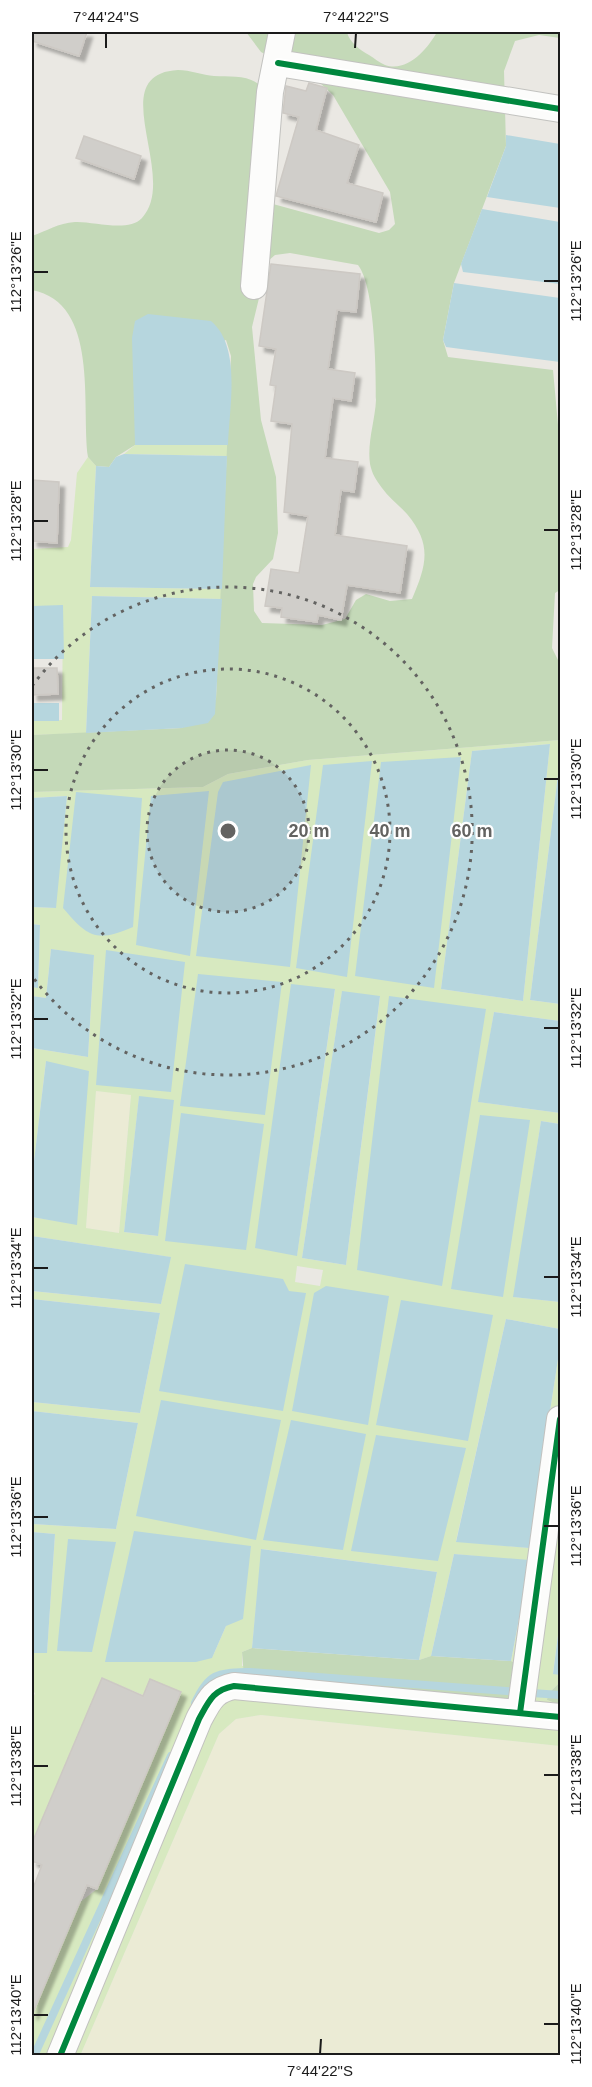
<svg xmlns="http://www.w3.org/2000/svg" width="592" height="2087" viewBox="0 0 592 2087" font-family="Arial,sans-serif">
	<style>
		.farmland { fill: #ebebd5 }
		.grass { fill: #d7e9c0; fill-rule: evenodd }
		.forest { fill: #c4d9b8; fill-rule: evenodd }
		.water { fill: #b6d6de }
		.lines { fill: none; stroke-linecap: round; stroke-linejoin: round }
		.stream { stroke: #b6d6de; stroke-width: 8 }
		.building { fill: #d0ceca; stroke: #cdc9c4; stroke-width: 1.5; filter: url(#shadow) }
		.minor-casing { stroke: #c2c2bf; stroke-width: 28 }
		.minor { stroke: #fcfcfb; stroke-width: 26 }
		.cycleway-casing { stroke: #fff; stroke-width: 10 }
		.cycleway { stroke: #00873e; stroke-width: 6 }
		.ticks { fill: none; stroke: #1b1b1b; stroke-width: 2 }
		.ring { fill: none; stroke: #636361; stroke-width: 3; stroke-dasharray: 3 6 }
		.centre { fill: #636361; stroke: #fff; stroke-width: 3 }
		.ring-label { font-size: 18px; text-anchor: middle; font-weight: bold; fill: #636361; stroke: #fff; stroke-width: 4.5; stroke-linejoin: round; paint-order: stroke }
		.neatline { fill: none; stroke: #1b1b1b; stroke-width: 2 }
		.ticks-label { font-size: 15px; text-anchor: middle; fill: #1b1b1b }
	</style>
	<defs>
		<filter id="shadow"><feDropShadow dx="5.5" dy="5.5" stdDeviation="1.5" flood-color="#0004"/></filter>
	</defs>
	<rect width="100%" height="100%" fill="#eae8e3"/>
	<path class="farmland" d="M96,1091L131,1094L119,1233L86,1228Z
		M261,1715L560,1746V2055L80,2056L219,1734L236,1719Z"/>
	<path class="grass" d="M135,445H228L227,456L124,454Z
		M88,457L96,466L90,587L222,589V599L92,596L86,733L32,735V721L62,720L63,606H32V549L68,547L71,540L77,473Z
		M560,740V759L530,1000L560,1004V1021L494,1012L479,1102L560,1113V1124L541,1121L514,1297L560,1302V1329L506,1319L456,1541L529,1548L560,1346V1620L553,1673L560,1675V1682L548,1694L547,1700L560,1705V1746L261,1715L236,1719L219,1734L80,2056L32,2055V2016L79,1903L97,1889L181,1693L150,1679L143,1695L102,1678L32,1843V1701L35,1693L32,1691V1653L47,1652L55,1534L32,1532V1524L116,1529L138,1423L32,1411V1402L140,1413L160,1313L32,1299V1291L161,1304L170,1257L32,1236V1217L77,1224L46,1061L32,1178V1048L88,1057L94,956L51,949L46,998L32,996V987H38L40,925L32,924V907L55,908L67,796L32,798V792L203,787L228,774L308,760ZM550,744L523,1001L441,989L472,751ZM291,985L335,990L297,1255ZM342,992L380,997L346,1265L302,1258ZM96,1091L131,1095L119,1233L86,1228ZM139,1097L158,1236H157L124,1232ZM297,1266L323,1270L320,1286L295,1282ZM251,1546L226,1626L212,1658ZM262,1549L437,1572L419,1660L431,1656L454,1554L530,1561L511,1661L518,1664L242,1666V1652L252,1648Z"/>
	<path class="forest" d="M246,32H347C349,42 360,50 369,55C374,58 380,63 385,65C408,73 428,48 437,32H560V38L539,35L515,41L504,71L506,146L454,283L443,340L448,357L553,370L560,447V590L555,593L552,648L560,664V740L308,760L228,774L203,787L32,792V735L182,728L216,699L231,356L226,340L135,377V445L116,457L109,467L96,466L88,457C81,405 100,303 32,290V236C47,231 58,223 75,222C93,221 128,233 142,218C180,177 102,74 178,70C190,70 203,75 214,76C231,77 249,74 262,87L273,204L379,233L389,230L395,224L390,192L333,95L319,82L261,52ZM290,253L358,265C375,287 376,369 376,400C375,421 367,442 370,464C372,474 376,480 382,488C389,498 399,505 407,514C433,545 426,566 412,599L390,601L366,594L356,600L345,619L322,625L262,623L254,611L253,584L256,577L273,559L278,533L276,477L261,420L252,327L268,261L275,255Z
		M252,1648L419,1660L431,1656L511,1661L518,1664L521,1702L244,1677L242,1652Z
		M560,1682V1705L547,1700L548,1694Z"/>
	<path class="water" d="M506,135L560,144V208L487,197L506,146Z
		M482,209L560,222V284L463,272L461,264Z
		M454,283L560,298V362L446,347L443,340Z
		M148,314L211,321C242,347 229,408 228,445H135L132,338L135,321Z
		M124,454L227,456L222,589L90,587L96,466L109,467L116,457Z
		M92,596L222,599L215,714L208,723L182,728L86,733Z
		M63,605L64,659H32V606Z
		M32,703H59V721H32Z
		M550,744L523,1001L441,989L472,751Z
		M461,757L434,988L355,976L381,762Z
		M560,759V1004L530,1000Z
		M372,761L347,977L296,968L323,765Z
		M311,765L290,967L196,956L218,792L223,782Z
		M209,791L190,956L136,945L151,796Z
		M76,792L142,798L133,927C96,943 88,937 63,908Z
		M67,796L56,908L32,907V798Z
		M32,924L40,925L38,988L32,987Z
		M51,949L94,955L88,1057L32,1048V996L46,998Z
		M106,950L185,962L171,1092L96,1085Z
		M198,974L282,982L265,1115L180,1106Z
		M291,984L335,989L297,1256L255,1248Z
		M342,991L380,996L346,1265L302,1258Z
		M389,996L486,1009L442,1286L357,1270Z
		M494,1012L560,1021V1113L478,1102Z
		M46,1061L89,1071L77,1225L32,1217V1178Z
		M139,1096L174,1100L158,1236L124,1232Z
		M181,1113L264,1124L246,1250L165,1241Z
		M480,1115L530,1120L503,1297L451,1289Z
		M541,1121L560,1124V1302L513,1297Z
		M32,1236L171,1257L161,1304L32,1291Z
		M185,1264L283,1279L289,1291L306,1293L283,1411L159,1391Z
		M326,1286L389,1296L368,1425L292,1411L314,1293Z
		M32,1299L160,1313L140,1413L32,1402Z
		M401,1300L493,1315L468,1441L376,1425Z
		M506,1319L560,1329V1346L529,1548L456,1542Z
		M161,1400L281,1420L256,1540L136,1516Z
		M32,1411L138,1423L116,1529L32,1524Z
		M291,1420L366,1434L343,1550L263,1540Z
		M376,1435L466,1448L438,1561L351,1551Z
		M134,1531L251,1546L243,1619L226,1626L212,1658L196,1662H105Z
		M32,1532L55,1534L47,1653H32Z
		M68,1539L116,1542L92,1652L57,1651Z
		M261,1549L437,1572L419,1660L252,1648Z
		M454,1554L530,1560L511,1661L431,1656Z
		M560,1620V1675L553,1674Z"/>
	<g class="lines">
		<path class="stream" d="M195,1703C209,1672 218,1673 250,1672L560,1695
			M34,2056L171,1756"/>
	</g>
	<path class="building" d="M32,32H87L79,56L32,41Z
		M309,83L327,88L316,130L359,145L347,183L383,193L376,222L276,196L299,117L283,113L286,86L306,91Z
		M84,136L141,156L134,179L76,158Z
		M271,264L360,274L356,312L337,310L328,369L355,373L351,401L333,398L325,458L358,462L354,492L341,490L335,535L407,546L400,593L347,585L341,620L318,615L317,622L281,617L282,608L265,606L271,569L299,573L308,516L284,512L292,424L271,421L276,386L270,385L276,349L259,346Z
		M32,480L59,482L57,543L32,541Z
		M32,668H57L58,694L32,695Z
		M102,1678L143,1696L150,1679L181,1692L97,1889L87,1885L32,2015V1891L42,1865L32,1861V1843Z"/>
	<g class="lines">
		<defs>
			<path id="minor" d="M278,63L560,109
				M254,286L270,92L282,32
				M520,1713L560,1419
				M60,2056L199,1719C209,1701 213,1690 234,1686L560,1717"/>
		</defs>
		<use href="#minor" class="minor-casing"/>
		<use href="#minor" class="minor"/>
		<defs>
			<path id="cycleway" d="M278,63L560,109
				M520,1713L560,1419
				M60,2056L199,1719C209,1701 213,1690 234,1686L560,1717"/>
		</defs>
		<use href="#cycleway" class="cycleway-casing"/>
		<use href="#cycleway" class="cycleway"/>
	</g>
	<path class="ticks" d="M106,48V33M355,48L356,33M33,272H48M544,281H559M33,521H48M544,530H559M33,770H48M544,779H559M33,1019H48M544,1028H559M33,1268H48M544,1277H559M33,1517H48M544,1526H559M33,1766H48M544,1775H559M33,2015H48M544,2024H559M320,2054L321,2039"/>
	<circle cx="228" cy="831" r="81" fill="#636361" fill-opacity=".12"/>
	<g class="ring">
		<circle cx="228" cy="831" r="81"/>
		<circle cx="228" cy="831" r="162"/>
		<path d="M32 686A244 244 0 1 1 32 976"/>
	</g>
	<circle cx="228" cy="831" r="9" class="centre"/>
	<g class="ring-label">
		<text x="309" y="837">20 m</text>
		<text x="390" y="837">40 m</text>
		<text x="472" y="837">60 m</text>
	</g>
	<rect width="592" height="2087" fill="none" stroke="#ffffff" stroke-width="66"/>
	<rect x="33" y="33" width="526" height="2021" class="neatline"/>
	<g class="ticks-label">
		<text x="106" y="22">7°44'24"S</text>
		<text x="356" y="22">7°44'22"S</text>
		<text transform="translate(16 272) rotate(-90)" y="5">112°13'26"E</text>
		<text transform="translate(576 281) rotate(-90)" y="5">112°13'26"E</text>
		<text transform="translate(16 521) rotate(-90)" y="5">112°13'28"E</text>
		<text transform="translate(576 530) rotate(-90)" y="5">112°13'28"E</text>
		<text transform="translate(16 770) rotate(-90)" y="5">112°13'30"E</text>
		<text transform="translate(576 779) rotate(-90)" y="5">112°13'30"E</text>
		<text transform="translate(16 1019) rotate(-90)" y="5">112°13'32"E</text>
		<text transform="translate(576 1028) rotate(-90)" y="5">112°13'32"E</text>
		<text transform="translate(16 1268) rotate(-90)" y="5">112°13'34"E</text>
		<text transform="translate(576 1277) rotate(-90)" y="5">112°13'34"E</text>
		<text transform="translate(16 1517) rotate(-90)" y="5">112°13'36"E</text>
		<text transform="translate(576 1526) rotate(-90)" y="5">112°13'36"E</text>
		<text transform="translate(16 1766) rotate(-90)" y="5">112°13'38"E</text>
		<text transform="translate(576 1775) rotate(-90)" y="5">112°13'38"E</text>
		<text transform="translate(16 2015) rotate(-90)" y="5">112°13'40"E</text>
		<text transform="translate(576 2024) rotate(-90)" y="5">112°13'40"E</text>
		<text x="320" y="2076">7°44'22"S</text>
	</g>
</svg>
